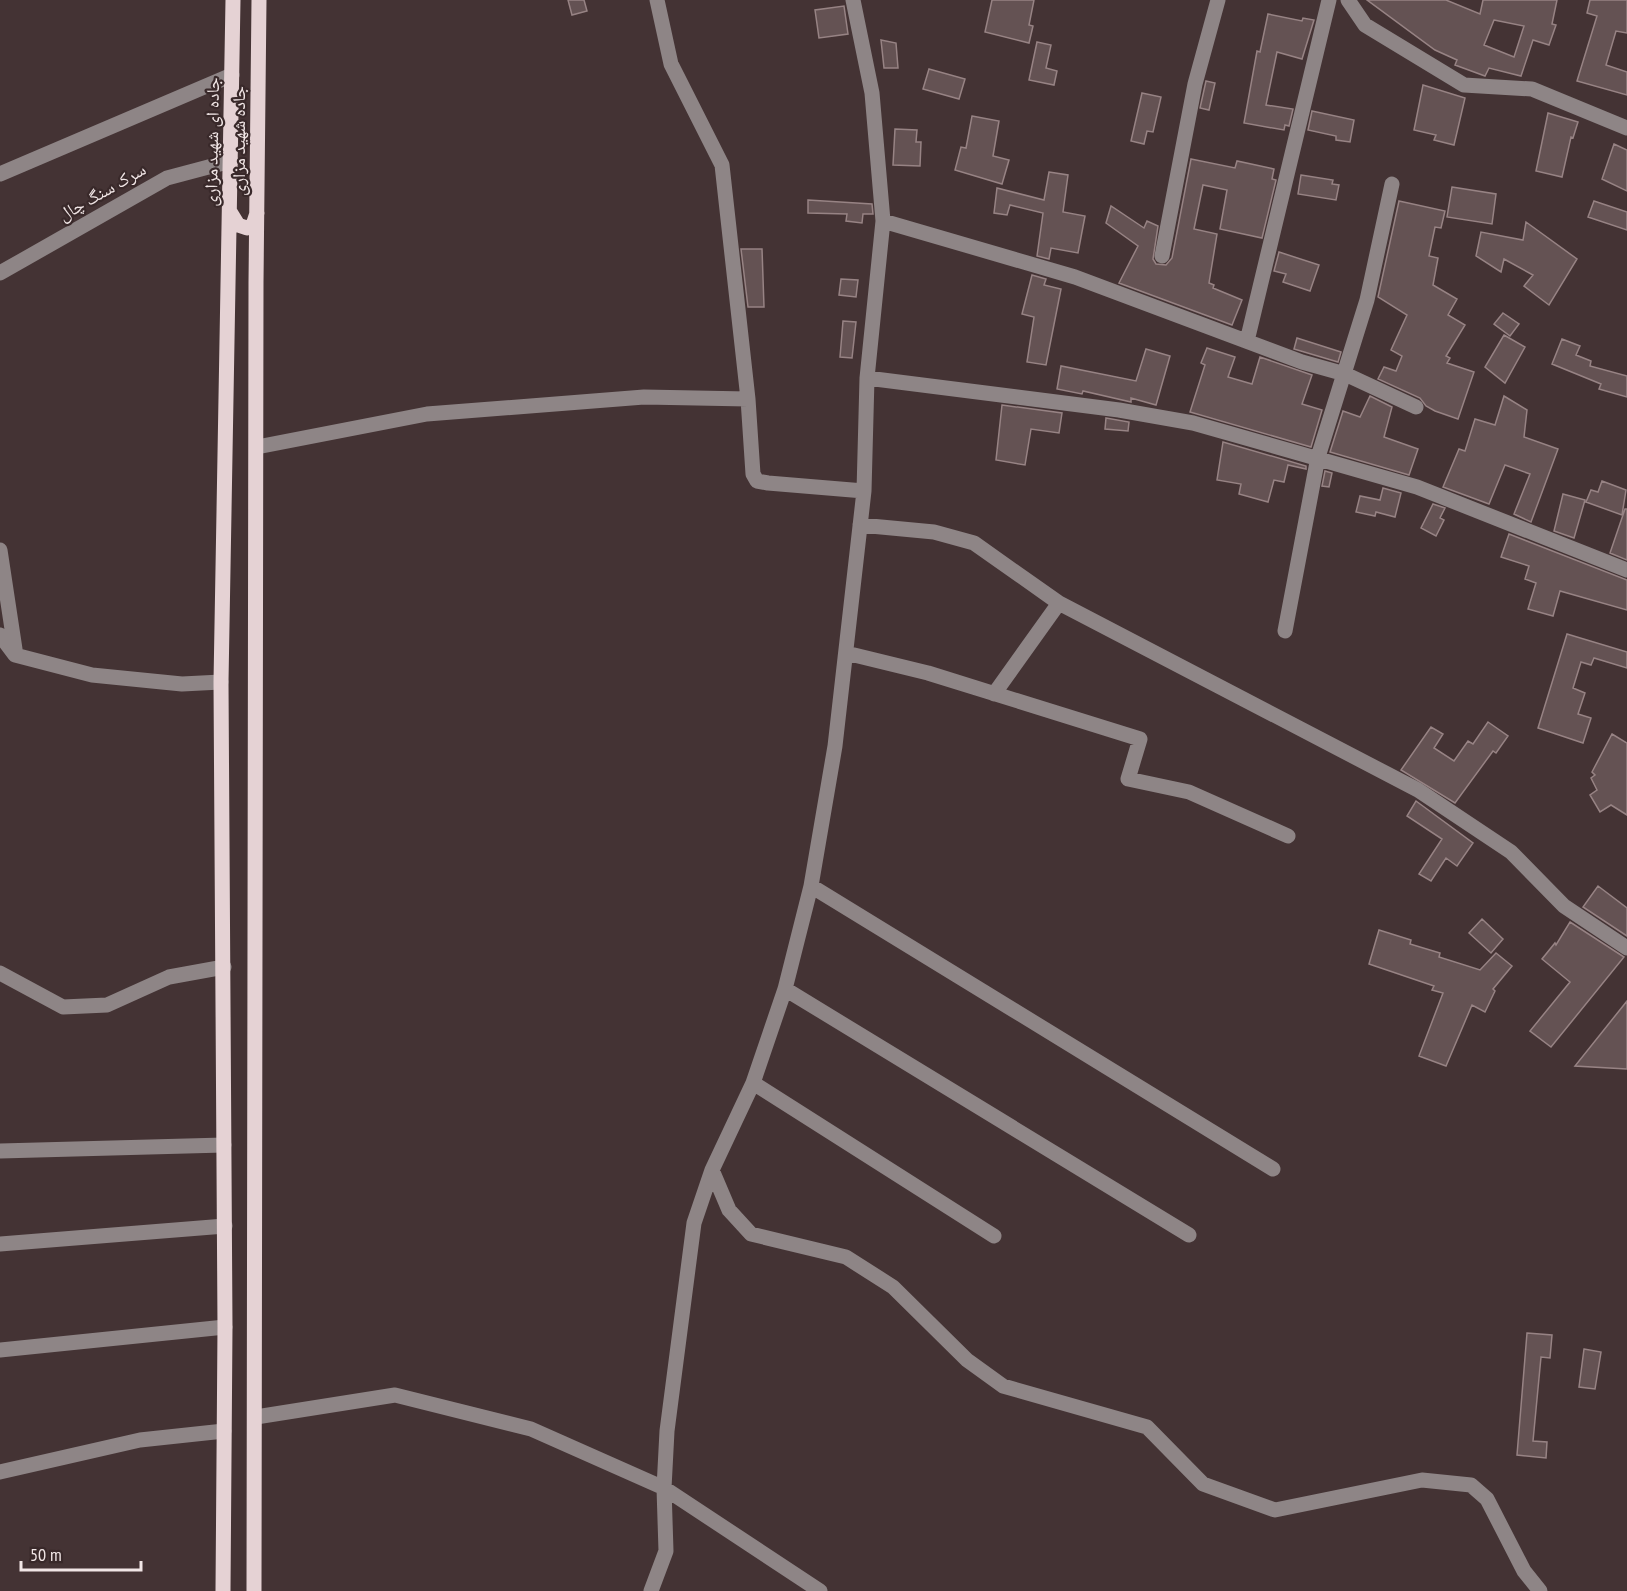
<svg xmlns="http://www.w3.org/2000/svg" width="1627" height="1591" viewBox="0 0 1627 1591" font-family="'PT Sans Narrow','Noto Naskh Arabic',sans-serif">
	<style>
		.building { fill: #645253; stroke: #978384; stroke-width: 1.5; fill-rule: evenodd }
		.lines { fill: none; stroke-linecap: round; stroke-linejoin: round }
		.minor { stroke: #8e8586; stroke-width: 15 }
		.major { stroke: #e5d2d4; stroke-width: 15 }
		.labels { text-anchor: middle; stroke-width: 4.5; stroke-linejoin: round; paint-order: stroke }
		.street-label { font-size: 18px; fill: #f1e6e6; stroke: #39292a }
	</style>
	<rect width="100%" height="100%" fill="#443334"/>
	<path class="building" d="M568,0H584L587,11L572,15Z
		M992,0H1034L1029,25L1033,26L1029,43L985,32Z
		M1367,0H1446L1480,14L1483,0H1557L1552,24L1556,25L1549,45L1533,40L1521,76L1489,68L1485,76L1455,65L1457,60L1435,50ZM1494,20L1524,26L1514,57L1484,45Z
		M1590,0H1627V33L1616,31L1606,65L1627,72V95L1577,81L1597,16L1587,13Z
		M844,6L848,34L819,38L815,10Z
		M1268,14L1302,21L1303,18L1314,20L1302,59L1277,52L1266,105L1293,109L1289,126L1285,125L1284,130L1244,123L1257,51L1260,52Z
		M881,40L896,43L898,68H884Z
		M1037,42L1051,45L1046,68L1057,71L1054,85L1029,80Z
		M929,69L965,79L959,99L923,89Z
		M1206,81L1215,83L1209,110L1200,108Z
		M1423,85L1465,98L1454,145L1434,140L1436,135L1414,130Z
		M1142,93L1161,97L1153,132L1147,131L1144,144L1131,141Z
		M1312,111L1354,120L1350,142L1336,140V136L1308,130Z
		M1548,113L1578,122L1573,138L1571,137L1562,177L1536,171Z
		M972,116L999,121L993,156L1009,160L1002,184L955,170L961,147L966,148Z
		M895,129L917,130L916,142H921L920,166L893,165Z
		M1614,144L1627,150V191L1602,179Z
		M1191,159L1235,168L1237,161L1274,169L1272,179L1276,180L1262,238L1220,229L1227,190L1203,185L1194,229L1217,234L1209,283L1214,285L1213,288L1242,300L1232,325L1119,283L1138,246L1106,223L1111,206L1144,228L1147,221L1158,226L1153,259L1156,264L1166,265L1172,258Z
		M1049,172L1068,175L1063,212L1085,216L1078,253L1051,248L1049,259L1037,256L1043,213L1010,205L1007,215L994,213L997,188L1044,200Z
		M1301,175L1333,180L1332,184L1339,185L1336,200L1298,194Z
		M1452,187L1496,194L1492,224L1447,217Z
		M808,200L872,204L873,214H863L862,223L846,221L847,214L808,213Z
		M1399,201L1445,211L1441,228L1435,227L1429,256L1438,258L1433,285L1457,299L1448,315L1465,325L1446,356L1450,358L1447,363L1474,372L1458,419L1435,411L1426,406L1420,398L1378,379L1384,367L1396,371L1402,356L1391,350L1407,315L1378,297Z
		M1594,201L1627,212V230L1588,217Z
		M1526,222L1577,259L1549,305L1524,286L1533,275L1504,259L1501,272L1476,256L1481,232L1523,240Z
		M741,249H762L764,307H748Z
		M1279,252L1319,265L1310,291L1283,282L1286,274L1274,271Z
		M1032,275L1046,279L1044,285L1061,289L1046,365L1027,362L1034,317L1022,314Z
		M841,279L858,280L856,297L839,295Z
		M1503,313L1519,324L1510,336L1494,324Z
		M843,321L856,322L852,358L840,357Z
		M1504,335L1525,347L1505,383L1485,367Z
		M1297,338L1341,352L1338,362L1294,349Z
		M1562,339L1580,346L1576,355L1591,361L1590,366L1627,376V397L1599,389L1601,384L1552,364Z
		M1207,348L1235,357L1228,377L1252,384L1260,357L1312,375L1302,404L1322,410L1311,447L1190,412L1205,365L1201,363Z
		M1146,349L1170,356L1156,405L1131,398V402L1083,391L1082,394L1057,389L1061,366L1136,381Z
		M1370,396L1392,407L1384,437L1418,449L1409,475L1330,452L1343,411L1360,417Z
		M1504,396L1527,410L1524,437L1558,449L1531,522L1514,514L1530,474L1505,465L1489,504L1443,487L1459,449L1465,451L1475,419L1495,425Z
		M1002,405L1062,413L1059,433L1031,429L1025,465L996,460Z
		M1106,418L1129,422L1128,431L1105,429Z
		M1223,442L1306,466V469L1288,465L1284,482L1274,480L1268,502L1239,494L1241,484L1217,480Z
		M1325,471L1332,473L1329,487L1322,486Z
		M1602,481L1626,490L1622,515L1586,502L1591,490L1598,492Z
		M1383,488L1401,493L1395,517L1376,512L1375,516L1356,512L1360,496L1380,500Z
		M1563,494L1585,500L1574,538L1554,531Z
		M1433,504L1445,508L1440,518L1444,520L1436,536L1421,528Z
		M1625,509H1627V560L1610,553Z
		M1509,534L1627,580V610L1560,591L1553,616L1528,609L1536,583L1525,579L1529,566L1501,557Z
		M1567,634L1627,652V668L1594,658L1591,665L1581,662L1573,688L1585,693L1578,714L1591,718L1583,743L1538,728Z
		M1488,722L1508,736L1496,753L1493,751L1455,803L1401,770L1431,727L1443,734L1434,748L1454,761L1468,741L1473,744Z
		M1612,734L1627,743V815L1611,805L1600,812L1590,795L1597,790L1591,778L1595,775L1592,772Z
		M1416,801L1473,843L1457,866L1446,858L1431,881L1419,874L1442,839L1407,816Z
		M1598,886L1627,908V936L1583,907Z
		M1482,919L1503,939L1491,953L1469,933Z
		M1570,922L1624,957L1551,1047L1530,1031L1570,982L1542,959L1555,943L1556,945Z
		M1379,930L1411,940L1410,944L1440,953L1439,957L1480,970L1496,953L1512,966L1493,989L1495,991L1485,1012L1472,1005L1446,1066L1419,1056L1443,993L1432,990L1434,986L1369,964Z
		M1627,1001V1069L1575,1066Z
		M1527,1333L1552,1335L1550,1358L1541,1357L1533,1441L1547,1442L1546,1458L1517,1455Z
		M1584,1349L1601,1352L1595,1389L1579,1387Z"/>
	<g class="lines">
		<path class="minor" d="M657,0L671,64L722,165L748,399L753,474L757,481L768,483L864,491
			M1348,0L1365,25L1464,85L1532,89L1627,128
			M0,174L232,75
			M883,221L1075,277L1302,362L1345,374L1416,407
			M1162,256L1195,84L1218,0
			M0,273L167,178L231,161
			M1247,341L1329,0
			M867,378L1119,410L1193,423L1417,487L1627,570
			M257,447L427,414L644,397L748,399
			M860,525L934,532L974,543L1059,603L1418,790L1511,852L1564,906L1627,948
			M0,550L15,649
			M1285,631L1318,457L1367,300L1392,184
			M0,635L15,655L92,675L182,684L221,682
			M846,653L928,673L1140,739L1128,779L1189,792L1288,836
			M994,694L1059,603
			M811,886L1273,1169
			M0,973L63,1007L107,1005L169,977L224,967
			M785,989L1189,1235
			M753,1083L994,1236
			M0,1151L224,1145
			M712,1170L729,1210L751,1234L846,1257L893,1287L967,1360L1003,1386L1147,1427L1203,1484L1275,1510L1422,1480L1471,1485L1487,1499L1524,1571L1540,1591
			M0,1244L225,1226
			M0,1350L225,1327
			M256,1417L395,1395L531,1429L664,1488L820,1591
			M0,1472L140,1440L224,1431
			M651,1591L666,1551L664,1488L667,1431L694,1223L712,1170L753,1083L785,989L811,886L835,746L864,491L867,378L883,221L872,93L853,0"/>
		<path class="major" d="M230,212L238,225L247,228L253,225L257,213
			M223,1591L225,1327L221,682L233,0
			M254,1591L256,282L259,0"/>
	</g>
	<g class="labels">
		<g class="street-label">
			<text transform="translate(239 141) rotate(-90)" y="6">جاده شهید مزاری</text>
			<text transform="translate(212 142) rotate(-89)" y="6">جاده ای شهید مزاری</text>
			<text transform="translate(102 192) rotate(-30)" y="6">سرک سنگ چال</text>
		</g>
	</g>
	<path d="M21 1561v9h120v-9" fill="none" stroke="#f1e6e6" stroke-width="3"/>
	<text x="30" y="1561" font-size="18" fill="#f1e6e6" stroke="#39292a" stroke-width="4.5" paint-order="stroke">50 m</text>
</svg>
